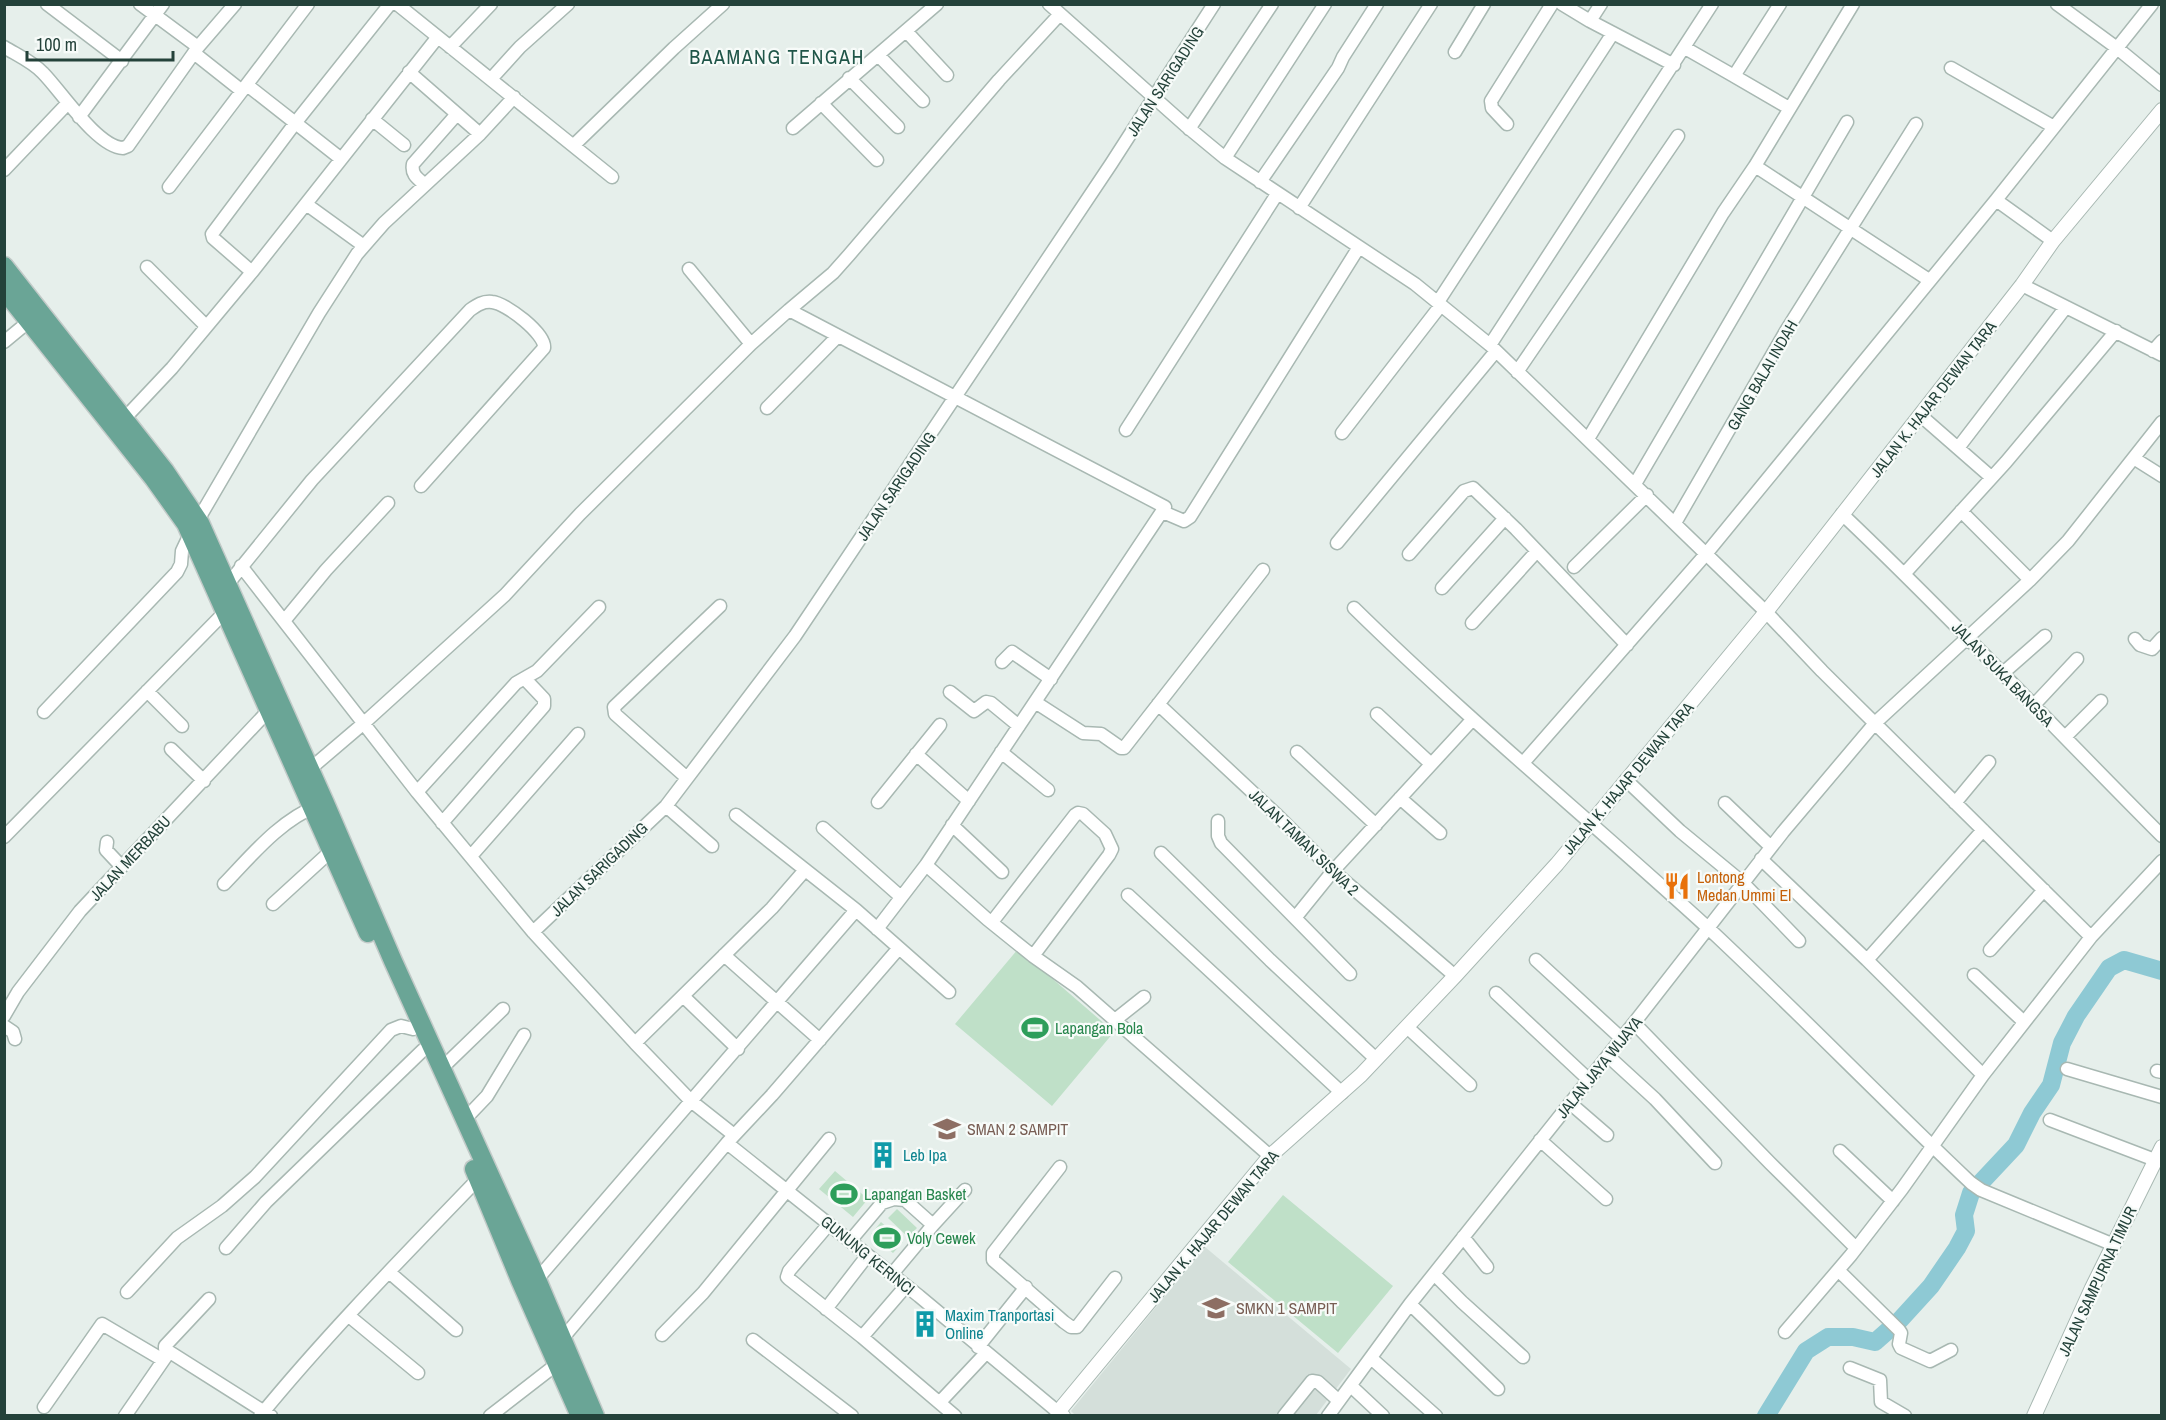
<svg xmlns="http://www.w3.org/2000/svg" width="2166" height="1420" viewBox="0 0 2166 1420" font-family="'Archivo Narrow',sans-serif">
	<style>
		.built { fill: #d4dfda }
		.green { fill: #bfe0c8 }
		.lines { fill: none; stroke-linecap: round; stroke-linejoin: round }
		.river { stroke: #8ec9d4; stroke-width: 18 }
		.minor-casing { stroke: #a8b8b2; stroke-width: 15 }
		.tertiary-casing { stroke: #a8b8b2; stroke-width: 16 }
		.primary-casing { stroke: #c2cac8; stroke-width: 21 }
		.minor { stroke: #fff; stroke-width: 12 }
		.tertiary { stroke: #fff; stroke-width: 14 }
		.primary { stroke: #6aa596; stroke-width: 18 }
		.labels { text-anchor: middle; stroke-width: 4.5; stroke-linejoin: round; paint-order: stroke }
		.street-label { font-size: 16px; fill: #24423a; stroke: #f7fbf9 }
		.food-label { font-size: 16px; fill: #c56008; stroke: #f7fbf9; text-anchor: start }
		.leisure-label { font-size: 16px; fill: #27864d; stroke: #f7fbf9; text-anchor: start }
		.education-label { font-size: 16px; fill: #785e54; stroke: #f7fbf9; text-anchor: start }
		.culture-label { font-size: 16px; fill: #0d838f; stroke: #f7fbf9; text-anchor: start }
		.quarter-label { font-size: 20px; letter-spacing: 1.5px; fill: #1f5548; stroke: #f7fbf9 }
	</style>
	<rect width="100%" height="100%" fill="#e6efeb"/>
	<path class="built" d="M1205,1247L1351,1369L1316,1415L1076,1416L1071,1411Z"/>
	<path class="green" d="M1018,949L1114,1032L1052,1106L955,1024Z
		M835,1171L868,1199L853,1217L819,1189Z
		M1283,1195L1393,1286L1338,1353L1228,1262Z
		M897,1209L917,1228L908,1237L888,1218Z
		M881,1222L903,1242L893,1253L871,1234Z"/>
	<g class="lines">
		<path class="river" d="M1766,1416L1806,1351L1828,1337H1853L1875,1342L1900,1320L1931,1286L1957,1248L1966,1231L1964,1215L1971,1193L2016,1145L2032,1113L2051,1085L2062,1043L2076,1016L2109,968L2124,960L2162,971"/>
		<defs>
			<path id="minor" d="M47,4L122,61
				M140,4L198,47
				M397,4L612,177
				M1049,4L1185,125L1225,158L1415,284L1490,345L1766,612L1822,671L2091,937
				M1562,4L1590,21L1674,65
				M2057,4L2117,48L2162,85
				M1590,21L1601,4
				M906,31L947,75
				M4,47C17,55 33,62 43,73C61,91 97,147 123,148L128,146L198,47L235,4
				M450,47L491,4
				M1685,48L1734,76L1780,4
				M1455,52L1484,4
				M194,53L242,91
				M878,55L923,101
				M1951,68L2054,127
				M409,72L480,134
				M1734,76L1789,108
				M849,78L898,127
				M491,79L520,47L568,4
				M247,85L340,158
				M821,103L877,160
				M79,117L163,4
				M372,119L404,145
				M1507,124L1492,108L1491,101L1552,4
				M793,128L937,4
				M1189,129L1272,4
				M574,145L674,48L723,4
				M1225,158L1325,4
				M1755,166L1853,4
				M4,170L67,104
				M1260,182L1338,68L1343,57L1377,4
				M424,184C417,178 411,174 413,164L457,114
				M169,187L308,4
				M1996,200L2053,241
				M306,204L364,246
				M1299,208L1431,4
				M147,267L206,326
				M689,269L751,344
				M252,272L213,238L212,234L296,122L390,4
				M2022,285L2162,355
				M1438,302L1613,33
				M789,310L833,273L849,255L999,80L1060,14
				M4,342L33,318
				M1490,345L1712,4
				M2153,351L2162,341
				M1517,372L1678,136
				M767,408L838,336
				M1920,415L1991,477
				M118,422L124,419L172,368L252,272L437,38
				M1126,430L1277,194
				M1342,433L1441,305
				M1588,439L1723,213L1755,166L1929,280
				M1958,448L2066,307
				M2135,459L2162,476
				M1635,484L1847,122
				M1961,511L2030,580
				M1163,512L1184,521L1190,517L1359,247
				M1842,514C1952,618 2055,729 2162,836
				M198,520L319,313L357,254L384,223L480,134L514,97
				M1675,523L1786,331L1916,124
				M1337,543L1496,351
				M1409,554L1464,491L1473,488L1516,529L1627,645
				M241,566L417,792L533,932L635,1043L691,1101L734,1135
				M1574,567L1647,495
				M1905,573L2006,462L2116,331
				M227,585L312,480L470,310C477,305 483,301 492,302C506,303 546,334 544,348L421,486
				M1442,588L1505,518
				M1354,608C1467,719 1590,820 1707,927C1797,1011 1882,1099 1971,1183L1981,1190L2114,1245
				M284,621L326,570L388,503
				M1472,623L1537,551
				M2135,639L2140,645L2152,649L2162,638
				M1002,662L1012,652L1051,679
				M2003,673L2045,636
				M147,691L182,726
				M950,692L974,711L986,702L991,703L1019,726
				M1035,702L1083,733L1101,734L1121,748H1124L1263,570
				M1158,704L1278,816L1333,871L1455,976
				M2034,705L2077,659
				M44,712L177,572L181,564L182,551L190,534
				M1377,714L1431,764
				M2065,737L2101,701
				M171,749L204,781
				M1001,752L1048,790
				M1297,752L1376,825
				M916,754L969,801
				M1523,763L1706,554L1996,200L2152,4
				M310,769L364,723L505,595L580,514L751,344L789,310L1165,507L926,865L877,929
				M687,778L615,714L614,707L720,606
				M1626,780L1680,831L1743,883L1799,941
				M417,792L516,683L537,671L599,607
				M1400,798L1440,833
				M878,802L940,725
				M1725,803L1771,847
				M1955,803L1989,762
				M666,806L712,846
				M736,815L856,910L949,992
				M1218,821V836L1221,843L1295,918L1333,871L1472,720
				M442,823L544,706V699L525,679
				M952,825L1002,872
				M823,828L901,897
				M4,837L225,612
				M107,842L106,850L121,866
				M1161,853L1270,960L1376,1059
				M471,856L578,734
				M1761,859L1867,960
				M926,865L987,919L1033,956L1077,987L1270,1156
				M224,884C252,855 280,820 319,805
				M1128,895L1342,1093
				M273,904L331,851
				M1295,918L1350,974
				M992,922L1075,815L1078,813L1083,814L1105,834L1112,849L1109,855L1033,956
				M533,932L666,806L795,636L1111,164L1214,4
				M1990,950L2044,890
				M724,955L820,1040
				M1536,960L1621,1038
				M1974,975L2024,1022
				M1496,993L1588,1079
				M684,997L738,1049
				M4,1016L18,992L80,911L269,710
				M1115,1020L1144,997
				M1634,1023L1770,1163L1856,1248
				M4,1026L13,1032L15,1039
				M1407,1027L1470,1085
				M635,1043L772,908L805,870
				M1608,1056L1655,1099L1715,1163
				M442,1068L503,1009
				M2067,1069L2162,1097
				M2157,1071L2162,1072
				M1983,1075L1867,960L1983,830
				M1570,1103L1607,1135
				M465,1119L487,1096L524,1035
				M2050,1120L2155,1160
				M1540,1140L1606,1199
				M727,1143L919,1296L1058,1412L1056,1416
				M1840,1151L1893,1201
				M1060,1167L993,1253V1260L1064,1322L1071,1327H1077L1115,1278
				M829,1224L789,1271L787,1277L789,1279L862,1337L955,1416
				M1463,1237L1487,1267
				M850,1241L882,1203L894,1199L905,1200L933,1225L965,1190
				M226,1248L266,1202L423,1050
				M1839,1271L1899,1330L1901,1333L1899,1344L1901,1348L1930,1361L1951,1350
				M389,1272L456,1330
				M892,1274L933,1225
				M1434,1274L1462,1302L1523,1357
				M533,1284L856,910
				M127,1292L177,1238L222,1206L255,1177L391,1030L401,1026L413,1029
				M209,1299L165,1346V1349L271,1416
				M1410,1304L1498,1389
				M826,1309L867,1256
				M349,1316L418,1373
				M1785,1332L1851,1255L1902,1189L1983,1075L2091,937L2162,861
				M662,1335L703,1293L829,1139
				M862,1337L906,1286
				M562,1339L727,1143L772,1095L899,948
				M753,1340L852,1416
				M978,1347L1026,1287
				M1371,1358L1436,1416
				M1850,1368L1880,1380L1881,1402L1905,1416
				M1351,1386L1383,1416
				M940,1402L986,1353
				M44,1407L102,1324L163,1360
				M125,1416L167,1355
				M260,1416C328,1333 404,1256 478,1179
				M490,1416L557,1364
				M1284,1416L1312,1381L1318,1382L1339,1401
				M1328,1416L1410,1304L1634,1023L1783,832L1875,723L2030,580L2068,541L2162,422"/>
			<path id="tertiary" d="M1063,1416L1058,1412L1270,1156L1361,1075L1455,976L1557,864L1766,612L2022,285L2053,241L2162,110
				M2034,1416L2092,1288L2162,1147"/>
			<path id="primary" d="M4,266L165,471L200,523L325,803L393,961L533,1270L595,1416
				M4,290L154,479L186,524L368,933
				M474,1169L520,1280L580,1416"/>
		</defs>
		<use href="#minor" class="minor-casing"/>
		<use href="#tertiary" class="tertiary-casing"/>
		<use href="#primary" class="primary-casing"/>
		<use href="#minor" class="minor"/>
		<use href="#tertiary" class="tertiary"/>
		<use href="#primary" class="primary"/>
	</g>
	<defs>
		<symbol id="restaurant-bare" viewBox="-9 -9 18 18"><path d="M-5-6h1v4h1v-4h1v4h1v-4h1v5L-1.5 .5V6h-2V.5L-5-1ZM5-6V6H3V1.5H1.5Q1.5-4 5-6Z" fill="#e8710a" stroke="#f7fbf9" stroke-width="2.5" paint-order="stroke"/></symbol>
		<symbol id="stadium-bare" viewBox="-9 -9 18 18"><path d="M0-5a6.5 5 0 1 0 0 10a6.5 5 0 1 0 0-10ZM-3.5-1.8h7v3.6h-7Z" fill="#2e9e5b" stroke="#f7fbf9" stroke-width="2.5" paint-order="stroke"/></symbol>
		<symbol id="school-bare" viewBox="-9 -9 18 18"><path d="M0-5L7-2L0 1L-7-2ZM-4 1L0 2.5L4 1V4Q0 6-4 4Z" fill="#8d6e63" stroke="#f7fbf9" stroke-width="2.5" paint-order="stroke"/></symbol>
		<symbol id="building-bare" viewBox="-9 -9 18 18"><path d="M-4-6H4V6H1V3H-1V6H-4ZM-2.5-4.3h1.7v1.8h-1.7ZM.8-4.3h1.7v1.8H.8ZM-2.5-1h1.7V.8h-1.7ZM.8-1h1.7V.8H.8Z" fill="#0f9aa8" stroke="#f7fbf9" stroke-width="2.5" paint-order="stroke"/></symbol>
	</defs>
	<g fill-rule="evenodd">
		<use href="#restaurant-bare" x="1658" y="867" width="38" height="38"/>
		<use href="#stadium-bare" x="1016" y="1009" width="38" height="38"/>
		<use href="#school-bare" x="928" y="1110" width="38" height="38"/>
		<use href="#building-bare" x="864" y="1136" width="38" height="38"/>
		<use href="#stadium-bare" x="825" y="1175" width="38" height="38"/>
		<use href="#stadium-bare" x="868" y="1219" width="38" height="38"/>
		<use href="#school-bare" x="1197" y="1289" width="38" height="38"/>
		<use href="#building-bare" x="906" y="1305" width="38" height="38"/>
	</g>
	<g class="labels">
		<g class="street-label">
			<text transform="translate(1165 81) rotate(-57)" y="6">JALAN SARIGADING</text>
			<text transform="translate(1762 375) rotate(-60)" y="6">GANG BALAI INDAH</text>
			<text transform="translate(1933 399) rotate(-52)" y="6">JALAN K. HAJAR DEWAN TARA</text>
			<text transform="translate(896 486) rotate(-56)" y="6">JALAN SARIGADING</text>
			<text transform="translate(2003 674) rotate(46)" y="6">JALAN SUKA BANGSA</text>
			<text transform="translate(1628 778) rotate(-50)" y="6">JALAN K. HAJAR DEWAN TARA</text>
			<text transform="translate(1304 842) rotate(44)" y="6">JALAN TAMAN SISWA 2</text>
			<text transform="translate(130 858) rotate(-47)" y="6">JALAN MERBABU</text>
			<text transform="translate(599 869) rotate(-44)" y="6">JALAN SARIGADING</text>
			<text transform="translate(1599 1067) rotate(-51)" y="6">JALAN JAYA WIJAYA</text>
			<text transform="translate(1213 1226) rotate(-50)" y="6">JALAN K. HAJAR DEWAN TARA</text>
			<text transform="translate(868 1255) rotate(39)" y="6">GUNUNG KERINCI</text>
			<text transform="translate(2097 1281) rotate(-65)" y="6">JALAN SAMPURNA TIMUR</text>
		</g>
		<g class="food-label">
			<text x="1697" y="883">Lontong<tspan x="1697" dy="18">Medan Ummi El</tspan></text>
		</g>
		<g class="leisure-label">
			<text x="1055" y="1034">Lapangan Bola</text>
			<text x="864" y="1200">Lapangan Basket</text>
			<text x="907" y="1244">Voly Cewek</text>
		</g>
		<g class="education-label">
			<text x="967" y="1135">SMAN 2 SAMPIT</text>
			<text x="1236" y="1314">SMKN 1 SAMPIT</text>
		</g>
		<g class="culture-label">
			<text x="903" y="1161">Leb Ipa</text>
			<text x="945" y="1321">Maxim Tranportasi<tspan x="945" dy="18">Online</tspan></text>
		</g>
		<g class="quarter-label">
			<text x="777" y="64">BAAMANG TENGAH</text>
		</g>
	</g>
	<rect width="2166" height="1420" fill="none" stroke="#24423a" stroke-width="12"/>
	<path d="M27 51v9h146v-9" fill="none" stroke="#24423a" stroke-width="3"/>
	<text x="36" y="51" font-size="18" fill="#24423a" stroke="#f7fbf9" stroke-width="4.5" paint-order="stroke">100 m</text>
</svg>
